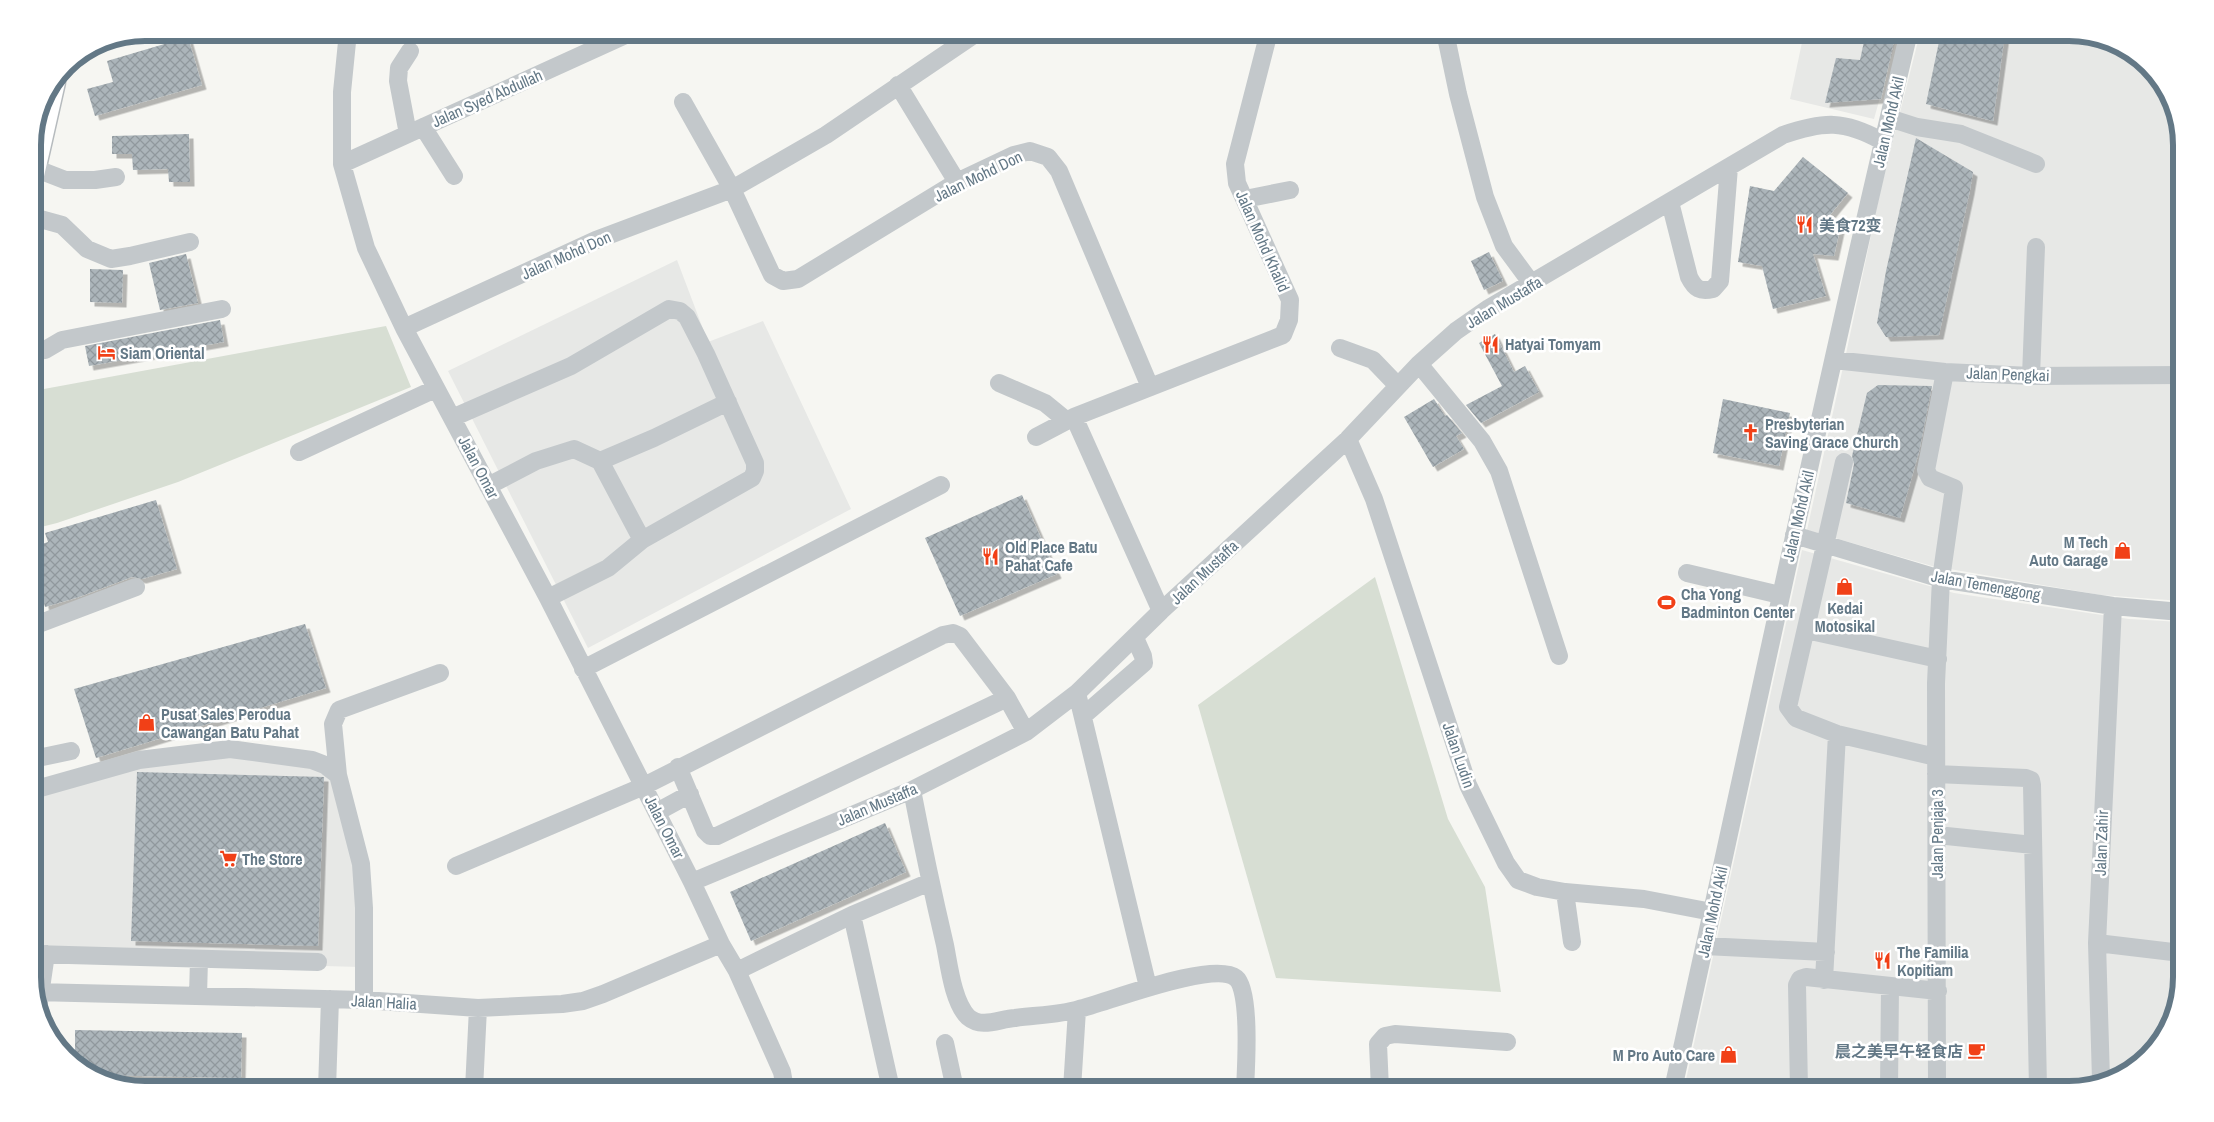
<svg xmlns="http://www.w3.org/2000/svg" width="2214" height="1122" viewBox="0 0 2214 1122" font-family="'Archivo Narrow','Noto Sans SC',sans-serif">
	<style>
		.built { fill: #e7e8e6 }
		.grass { fill: #d7ded3 }
		.building { fill: url(#building-cross-hatch); filter: url(#shadow) }
		.lines { fill: none; stroke-linecap: round; stroke-linejoin: round }
		.major-casing { stroke: #b6bbbe; stroke-width: 25 }
		.minor { stroke: #c3c8cb; stroke-width: 18 }
		.major { stroke: #fff; stroke-width: 22 }
		.labels { text-anchor: middle; stroke-width: 5; stroke-linejoin: round; paint-order: stroke }
		.street-label { font-size: 16px; fill: #637886; stroke: #fff }
		.poi-label { font-size: 16px; font-weight: bold; fill: #637886; stroke: #fff; text-anchor: start }
		.rim { fill: none; stroke: #637886; stroke-width: 6 }
	</style>
	<defs>
		<pattern id="building-cross-hatch" width="8" height="8" patternUnits="userSpaceOnUse" patternTransform="scale(1.25)"><rect width="8" height="8" fill="#acb5ba"/><path d="M0 0l8 8M0 8l8-8" fill="none" stroke="#90989d"/></pattern>
		<filter id="shadow"><feDropShadow dx="4.5" dy="4.5" stdDeviation="0" flood-color="#0004"/></filter>
	</defs>
	<rect width="100%" height="100%" fill="#f6f6f2"/>
	<path class="built" d="M1804,33H1898L1874,119L1790,99Z
		M1920,33H2069L2118,44L2163,83L2181,138V369L2043,370L1949,365L1846,354L1881,188Z
		M677,260L708,342L763,321L851,509L588,648L448,371Z
		M1843,367L2181,381V601L2101,595L1932,566L1807,530Z
		M1802,550L1954,593L2129,619L2181,622V977L2170,1026L2131,1071L2069,1089H1684Z
		M230,745L327,761L357,867L360,967L33,958V786Z"/>
	<path class="grass" d="M386,326L411,387L178,482L57,523L33,529V391Z
		M1375,577L1448,819L1485,887L1501,992L1276,978L1198,705Z"/>
	<path class="building" d="M1866,32H1896L1881,99L1825,103L1836,58L1860,60Z
		M1941,32L2005,34L1993,121L1926,104Z
		M188,37L202,85L95,116L87,89L113,82L107,61Z
		M189,134L190,182H169L168,169L133,170L132,154H112V136Z
		M1916,138L1973,172L1970,190L1939,335L1886,337L1877,323L1886,271Z
		M1803,157L1848,193L1821,226L1840,229L1834,256L1813,254L1826,296L1773,309L1762,266L1738,262L1750,186L1774,191Z
		M1489,252L1503,281L1484,290L1471,261Z
		M186,254L198,303L160,310L149,263Z
		M90,269L123,270L122,303L90,302Z
		M220,320L224,342L89,366L85,346Z
		M1495,334L1514,372L1525,366L1539,392L1481,423L1466,405L1502,386L1479,343Z
		M1878,385L1932,386L1919,452L1900,518L1846,503L1854,464L1852,456L1867,393Z
		M1434,399L1445,416L1447,415L1462,433L1456,436L1464,449L1433,467L1404,417Z
		M1723,399L1790,413L1779,466L1713,453Z
		M1022,495L1057,574L960,616L925,538Z
		M156,500L177,569L142,579L132,577L79,597L45,607L39,584L33,586V547L48,542L45,533Z
		M305,624L326,688L96,758L74,689Z
		M137,772L324,777L318,946L131,941Z
		M885,823L906,872L751,941L730,892Z
		M75,1030L242,1033L241,1078L92,1075L75,1060Z"/>
	<g class="lines">
		<defs>
			<path id="major" d="M33,175L54,82"/>
		</defs>
		<use href="#major" class="major-casing"/>
		<path class="minor" d="M348,32L342,92V164L366,248L404,328L548,598L692,882L721,944L737,971L782,1072L785,1089
			M1445,32L1458,94L1485,197L1504,246L1532,284
			M898,85L957,182
			M683,102L732,189L772,275L783,281L798,279L957,182L1014,155L1030,151L1048,157L1059,171L1150,387
			M1889,118L1917,127L1961,134L2036,164
			M423,127L454,176
			M408,134L398,81L399,68L410,51
			M342,164L632,32
			M34,168L65,180H95L116,177
			M1245,199L1290,190
			M1670,202L1689,277C1695,289 1700,292 1713,289L1720,281L1729,167
			M33,217L62,225L87,249L111,259L130,256L190,242
			M404,328L596,240L732,189L826,135L978,32
			M1340,348L1373,360L1398,386
			M33,351L45,350L62,340L222,309
			M1834,360L1945,372L2031,376L2181,375
			M1419,364L1482,441L1499,471L1559,656
			M2031,376L2036,247
			M999,383L1045,403L1067,421
			M1074,417L1161,611
			M452,418L571,366L669,309L680,311L687,317L706,354L755,463V471L752,478L642,540L608,568L548,598
			M1036,437L1074,417L1283,335L1289,320L1290,300L1237,183L1235,164L1269,32
			M1348,439L1374,499L1468,785L1506,863L1518,880L1537,887L1565,892L1644,899L1712,912
			M299,452L435,389
			M600,461L642,540
			M1844,462L1788,707L1796,718L1837,734L1936,757
			M488,486L536,461L574,449L600,461L654,438L728,402
			M1794,535L1941,579L2113,606L2181,612
			M1687,573L1780,595
			M33,626L136,587
			M1806,630L1938,659
			M583,669L941,485
			M1077,693L1148,987
			M1083,716L1144,663L1143,656L1135,638
			M33,759L71,751
			M678,767L705,831L710,836H717L1007,698
			M1936,774L2026,778L2031,780L2032,785L2038,1089
			M338,775L333,724L339,710L440,673
			M33,790L139,760L230,749L312,760L325,765L338,775L361,864L364,908V1000
			M912,790C922,842 933,894 945,945C949,965 953,1002 968,1017C982,1029 999,1019 1015,1018C1036,1015 1059,1015 1079,1009C1108,1002 1214,960 1236,978C1251,990 1246,1069 1245,1089
			M657,812L690,794
			M1937,835L2033,845
			M456,866L644,786L943,635L953,633L960,636L1007,698L1026,732
			M692,882L912,790L1026,732L1077,693L1161,611L1348,439L1419,364L1456,331L1489,308L1783,135C1824,121 1844,120 1882,141
			M1565,892L1572,942
			M852,915L891,1089
			M2097,943L2181,953
			M1705,946L1826,952
			M33,954L318,962
			M737,971L852,915L930,882
			M1824,980L1837,734
			M35,992L364,1000L478,1008L562,1004L583,1001L603,994L721,944
			M198,996L199,959
			M39,1002L46,954
			M945,1043L955,1089
			M2101,1080L2097,943L2113,606
			M327,1089L330,999
			M474,1089L478,1008
			M1072,1089L1077,1010
			M1380,1089L1378,1044L1385,1036L1395,1034L1507,1042
			M1673,1089C1751,737 1825,384 1909,32
			M1799,1089L1797,985L1800,979L1806,977L1938,991
			M1889,1089L1890,987
			M1937,1089L1936,683L1941,579L1954,488L1930,478L1926,470L1945,372"/>
		<use href="#major" class="major"/>
	</g>
	<defs>
		<symbol id="restaurant-bare" viewBox="-9 -9 18 18"><path d="M-5-6h1v4h1v-4h1v4h1v-4h1v5L-1.5 .5V6h-2V.5L-5-1ZM5-6V6H3V1.5H1.5Q1.5-4 5-6Z" fill="#f14017" stroke="#fff" stroke-width="2.5" paint-order="stroke"/></symbol>
		<symbol id="hotel-bare" viewBox="-9 -9 18 18"><path d="M-6-4.5h1.5V1H6V5H4.5V3h-9V5H-6ZM-4 0a1.8 1.8 0 1 1 3.6 0ZM.5 0V-2.5h3Q6-2.5 6 0Z" fill="#f14017" stroke="#fff" stroke-width="2.5" paint-order="stroke"/></symbol>
		<symbol id="church-bare" viewBox="-9 -9 18 18"><path d="M-1.2-6h2.4v3.5h3.3v2.4h-3.3V6h-2.4V-.1h-3.3v-2.4h3.3Z" fill="#f14017" stroke="#fff" stroke-width="2.5" paint-order="stroke"/></symbol>
		<symbol id="shop-bare" viewBox="-9 -9 18 18"><path d="M-5-2.5h2.3a2.7 3.5 0 0 1 5.4 0H5L5.5 6h-11ZM-1.5-2.5h3a1.5 2.3 0 0 0-3 0Z" fill="#f14017" stroke="#fff" stroke-width="2.5" paint-order="stroke"/></symbol>
		<symbol id="stadium-bare" viewBox="-9 -9 18 18"><path d="M0-5a6.5 5 0 1 0 0 10a6.5 5 0 1 0 0-10ZM-3.5-1.8h7v3.6h-7Z" fill="#f14017" stroke="#fff" stroke-width="2.5" paint-order="stroke"/></symbol>
		<symbol id="supermarket-bare" viewBox="-9 -9 18 18"><path d="M-6-5.5h2.5l.6 2H6L4.5 2H-2.5L-4.4-4H-6ZM-1.5 3.2a1.3 1.3 0 1 0 .1 0ZM3 3.2a1.3 1.3 0 1 0 .1 0Z" fill="#f14017" stroke="#fff" stroke-width="2.5" paint-order="stroke"/></symbol>
		<symbol id="cafe-bare" viewBox="-9 -9 18 18"><path d="M-5.5-4.5H6V0H3Q3 3.5 0 3.5H-2.5Q-5.5 3.5-5.5 0ZM3-3.2v2h1.7v-2ZM-6 4.5H4V6H-6Z" fill="#f14017" stroke="#fff" stroke-width="2.5" paint-order="stroke"/></symbol>
	</defs>
	<g fill-rule="evenodd">
		<use href="#restaurant-bare" x="1792" y="212" width="25" height="25"/>
		<use href="#restaurant-bare" x="1478" y="332" width="25" height="25"/>
		<use href="#hotel-bare" x="94" y="340" width="25" height="25"/>
		<use href="#church-bare" x="1738" y="420" width="25" height="25"/>
		<use href="#shop-bare" x="2110" y="538" width="25" height="25"/>
		<use href="#restaurant-bare" x="978" y="544" width="25" height="25"/>
		<use href="#shop-bare" x="1832" y="574" width="25" height="25"/>
		<use href="#stadium-bare" x="1654" y="590" width="25" height="25"/>
		<use href="#shop-bare" x="134" y="710" width="25" height="25"/>
		<use href="#supermarket-bare" x="216" y="846" width="25" height="25"/>
		<use href="#restaurant-bare" x="1870" y="948" width="25" height="25"/>
		<use href="#cafe-bare" x="1964" y="1038" width="25" height="25"/>
		<use href="#shop-bare" x="1716" y="1042" width="25" height="25"/>
	</g>
	<g class="labels">
		<g class="street-label">
			<text transform="translate(487 98) rotate(-24)" y="6">Jalan Syed Abdullah</text>
			<text transform="translate(1888 122) rotate(-77)" y="6">Jalan Mohd Akil</text>
			<text transform="translate(978 176) rotate(-26)" y="6">Jalan Mohd Don</text>
			<text transform="translate(1263 241) rotate(66)" y="6">Jalan Mohd Khalid</text>
			<text transform="translate(566 255) rotate(-24)" y="6">Jalan Mohd Don</text>
			<text transform="translate(1504 302) rotate(-31)" y="6">Jalan Mustaffa</text>
			<text transform="translate(2008 374) rotate(2)" y="6">Jalan Pengkai</text>
			<text transform="translate(479 467) rotate(62)" y="6">Jalan Omar</text>
			<text transform="translate(1798 516) rotate(-77)" y="6">Jalan Mohd Akil</text>
			<text transform="translate(1204 572) rotate(-43)" y="6">Jalan Mustaffa</text>
			<text transform="translate(1986 585) rotate(10)" y="6">Jalan Temenggong</text>
			<text transform="translate(1459 755) rotate(71)" y="6">Jalan Ludin</text>
			<text transform="translate(877 804) rotate(-23)" y="6">Jalan Mustaffa</text>
			<text transform="translate(665 827) rotate(63)" y="6">Jalan Omar</text>
			<text transform="translate(1937 834) rotate(-90)" y="6">Jalan Penjaja 3</text>
			<text transform="translate(2101 843) rotate(-88)" y="6">Jalan Zahir</text>
			<text transform="translate(1712 912) rotate(-78)" y="6">Jalan Mohd Akil</text>
			<text transform="translate(384 1002) rotate(3)" y="6">Jalan Halia</text>
		</g>
		<g class="poi-label">
			<text x="1819" y="231">美食72变</text>
			<text x="1505" y="350">Hatyai Tomyam</text>
			<text x="120" y="359">Siam Oriental</text>
			<text x="1765" y="430">Presbyterian<tspan x="1765" dy="18">Saving Grace Church</tspan></text>
			<text x="2108" y="548" text-anchor="end">M Tech<tspan x="2108" dy="18">Auto Garage</tspan></text>
			<text x="1005" y="553">Old Place Batu<tspan x="1005" dy="18">Pahat Cafe</tspan></text>
			<text x="1681" y="600">Cha Yong<tspan x="1681" dy="18">Badminton Center</tspan></text>
			<text x="1845" y="614" text-anchor="middle">Kedai<tspan x="1845" dy="18">Motosikal</tspan></text>
			<text x="161" y="720">Pusat Sales Perodua<tspan x="161" dy="18">Cawangan Batu Pahat</tspan></text>
			<text x="242" y="865">The Store</text>
			<text x="1897" y="958">The Familia<tspan x="1897" dy="18">Kopitiam</tspan></text>
			<text x="1963" y="1057" text-anchor="end">晨之美早午轻食店</text>
			<text x="1715" y="1061" text-anchor="end">M Pro Auto Care</text>
		</g>
	</g>
	<path d="M0 0H2214V1122H0ZM145 41H2069A104 104 0 0 1 2173 145V977A104 104 0 0 1 2069 1081H145A104 104 0 0 1 41 977V145A104 104 0 0 1 145 41Z" fill="#fff" fill-rule="evenodd"/>
	<path class="rim" d="M145 41H2069A104 104 0 0 1 2173 145V977A104 104 0 0 1 2069 1081H145A104 104 0 0 1 41 977V145A104 104 0 0 1 145 41Z"/>
</svg>
